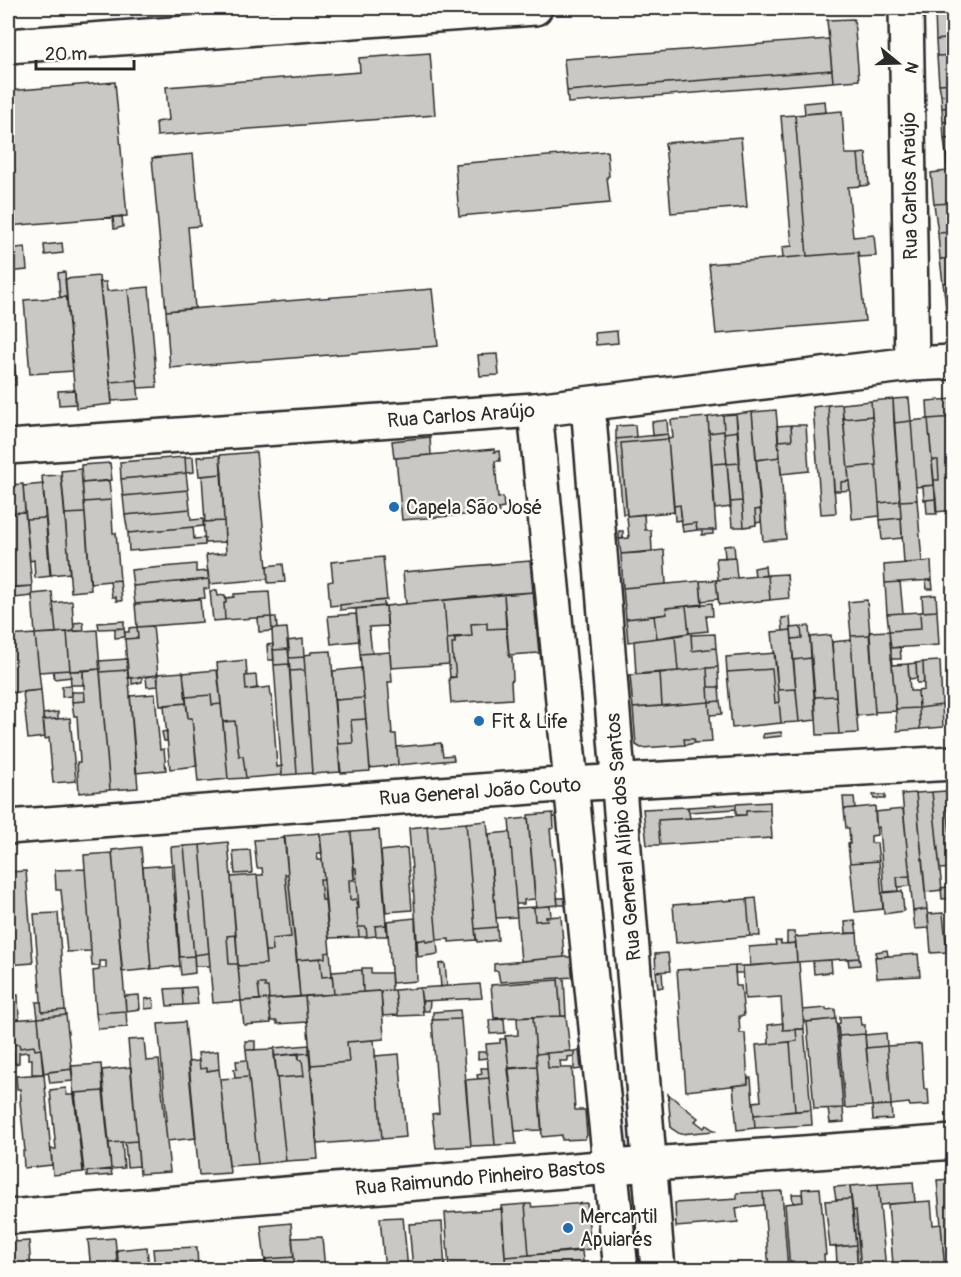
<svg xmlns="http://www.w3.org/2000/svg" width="961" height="1277" viewBox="0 0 961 1277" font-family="Pangolin,sans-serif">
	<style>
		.building { fill: #c9c8c4; stroke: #2b2b2b; stroke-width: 1.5 }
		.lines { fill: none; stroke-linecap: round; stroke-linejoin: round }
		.street-casing { stroke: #2b2b2b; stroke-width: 38 }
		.secondary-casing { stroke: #2b2b2b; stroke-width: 38 }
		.street { stroke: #fdfcf7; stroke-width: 33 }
		.secondary { stroke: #fdfcf7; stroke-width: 33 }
		.poi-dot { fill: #1f6fb2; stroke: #fdfcf7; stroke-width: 2 }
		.labels { text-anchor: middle; stroke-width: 4.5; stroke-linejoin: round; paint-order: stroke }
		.street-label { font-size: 20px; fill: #2b2b2b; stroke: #fdfcf7 }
		.poi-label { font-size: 20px; fill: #2b2b2b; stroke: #fdfcf7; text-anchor: start }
	</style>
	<rect width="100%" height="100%" fill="#fdfcf7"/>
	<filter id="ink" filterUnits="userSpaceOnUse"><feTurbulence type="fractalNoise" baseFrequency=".0167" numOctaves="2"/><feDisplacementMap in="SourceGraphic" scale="12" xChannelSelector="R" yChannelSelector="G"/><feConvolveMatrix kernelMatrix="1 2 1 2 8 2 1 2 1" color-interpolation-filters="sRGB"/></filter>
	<g filter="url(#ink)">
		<path class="building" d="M954,9V38L936,40L935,11Z
			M854,19L859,80L833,82L827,20Z
			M954,38V55L937,56L936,40Z
			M829,39L832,70L567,91L564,59Z
			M430,53L435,115L157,136L156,122L169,120L166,87L360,72L359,58Z
			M954,55V83L939,84L937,56Z
			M832,70L833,82L568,103L567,91Z
			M115,82L127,216L8,226V91Z
			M954,83V94L941,95L939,84Z
			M954,94V107L942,108L941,95Z
			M825,101L826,112L805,114L804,103Z
			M954,107V121L943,122L942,108Z
			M842,111L845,154H858L861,186L848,187L853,237L874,235L876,256L859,257L858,252L807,256L795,115Z
			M795,115L807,256L783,258L782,247L792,246L781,116Z
			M954,121V138L944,139L943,122Z
			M741,137L747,207L671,213L665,143Z
			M954,138V153L946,154L944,139Z
			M607,151L609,176L607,177L610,203L459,216L455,164Z
			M866,153L869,185L861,186L858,154Z
			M954,153V170L947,171L946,154Z
			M193,154L200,226L188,227L195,308L166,311L152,158Z
			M954,170V203L934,204L931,173Z
			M954,203V232L938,233L934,204Z
			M122,216L123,227L114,229L113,217Z
			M954,232V258L940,259L938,233Z
			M62,243L63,253L45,255L44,245Z
			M25,247L27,270L8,272V249Z
			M858,252L865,321L716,334L709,264Z
			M954,258V282L943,283L940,259Z
			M65,272L67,297H60L58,273Z
			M99,276L112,404L76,408L65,279Z
			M8,282L10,313H8Z
			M100,282H106L107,291L128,289L137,380L110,382Z
			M954,282V291H952V297L945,298L943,283Z
			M149,287L157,387L138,388L128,289Z
			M432,289L438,346L170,368L166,311Z
			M67,297L73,371L30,374L24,300Z
			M952,297H954V331H948L945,298Z
			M8,314L11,354H13L16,379L8,380Z
			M617,331L618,343L596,345L595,333Z
			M497,354L499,375L480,376L478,355Z
			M16,379V385L8,386V380Z
			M137,380L139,399L112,401L110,382Z
			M75,390L76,404L59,405L58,391Z
			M909,398L911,421L894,423L893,399Z
			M893,399L900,501L879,503L871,401Z
			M954,399V417L928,419L927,401Z
			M871,401L872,416L843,419L842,404Z
			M842,404L849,481L841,482V491H834L828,405Z
			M828,405L836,513L821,514L813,407Z
			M776,410L780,457L756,460L752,412Z
			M752,412L761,509L755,510L756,525L744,527L736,414Z
			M736,414L738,431L724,433L723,415Z
			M723,415L724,431L709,433L708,417Z
			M872,416L876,465L848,468L843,419Z
			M708,417L716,530H697L696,523L682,525L680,505L674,506L668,439L673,438L671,420Z
			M954,417V510L936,512L934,480H939L938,460H932L928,419Z
			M928,419L934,485L916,487L911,421Z
			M667,420L668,434L653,436L652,422Z
			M911,421L917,500L900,501L894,423Z
			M635,425L636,437L616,439V426Z
			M791,425L792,440L778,441L777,426Z
			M791,425H806L809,471L781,474L778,441L792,440Z
			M724,431L727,463L712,464L709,433Z
			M738,431L740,463L727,464L724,433Z
			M668,434V439L621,443L627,514H623L616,439Z
			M430,437L431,455L394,458L392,441Z
			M668,439L674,512L627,516L621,443Z
			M494,449V452L499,451L500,461H495L498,498L503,497L504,508L498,509L499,512L402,520L396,458Z
			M256,452L268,579L209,584L206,555L226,553L220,455Z
			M220,455L222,474L199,476L197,457Z
			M185,457H193L194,472L186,473Z
			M185,457L186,473L121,479L120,462Z
			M780,457L786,539L763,541L756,460Z
			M932,460H938L939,480H934Z
			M110,463L112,480L82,483L81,465Z
			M727,463L731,507L715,509L712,464Z
			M739,463L742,501L730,502L727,464Z
			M876,465L880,516L852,519L848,468Z
			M81,469L85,513L65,514L61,471Z
			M186,473L188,490L123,496L121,479Z
			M222,474L224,521L205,522L202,476Z
			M61,475L70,573L50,575L42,476Z
			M109,481L111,500L84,502L82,483Z
			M849,481L850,490L841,491V482Z
			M23,484L25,512L8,513V485Z
			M43,484L46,518L26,519L23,486Z
			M934,485L936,499L924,500L923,486Z
			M188,490L190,509L125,515L123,496Z
			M936,499L937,514H927L926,500Z
			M111,500L113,533H116L120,580L90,583L84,502Z
			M917,500L922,562L904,563L900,501Z
			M742,501L744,527H732L730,502Z
			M900,501L901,518L880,520L879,503Z
			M680,505L682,520L675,521L674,506Z
			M190,509L191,520L203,519L204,526L128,533L125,515Z
			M761,509V522L756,523L755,510Z
			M25,512L32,586L8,588V513Z
			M85,513L91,590L71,592L65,514Z
			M644,514L645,530H651L652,552L621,554L619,539L629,538L627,516Z
			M46,518L51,576L35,578L34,560L30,561L26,519Z
			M901,518L902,538L882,540L880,520Z
			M224,521L225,542L205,543L203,522Z
			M696,523L697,530L683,532L682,525Z
			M193,527L194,539L205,538V545L129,551L128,533Z
			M702,530H713V534L702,535Z
			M619,531H623V539H619Z
			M954,542V559H949L948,543Z
			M734,545L735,557L725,558L724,546Z
			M664,550L666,584L623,588L621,554Z
			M383,557L387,600L330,606L328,582L333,581L331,562Z
			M735,557L737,578L718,580L716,558Z
			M530,561L533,592L406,604L403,572Z
			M931,561L932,580L885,583L884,565Z
			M196,564V572L208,571L209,579L133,586L131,570Z
			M283,564L285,582L268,583L267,566Z
			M765,566L766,576H755L754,568Z
			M787,574L789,598L770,600L768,575Z
			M768,575L770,600L719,605L716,580Z
			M209,579V589H204L205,598L135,604L133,586Z
			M120,580L122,601H116V597H112L110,581Z
			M716,580L718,599L702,601L700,581Z
			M926,580H932L933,589H927Z
			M700,581L702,605L666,608L667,614L626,619L623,588Z
			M900,582L903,613L887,614L885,583Z
			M32,586V596L14,598L13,587Z
			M217,590L218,596L225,595L226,603H224L225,620L213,621L210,591Z
			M52,592L56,633L35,634L32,594Z
			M269,592L271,617L225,620L224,603H226V598L234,597V594Z
			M533,592L539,653L509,655L504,594Z
			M504,594L506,628L487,629V623L471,624L472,636L447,639L444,600Z
			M936,595L937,611L923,612L922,596Z
			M200,599L202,622L137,627L135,604Z
			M384,600V606L340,610V605Z
			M444,600L449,664L391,668L386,606Z
			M867,600L870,635L851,636L848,602Z
			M72,601L74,631L56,633L53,603Z
			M712,603L713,616H706L708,631L689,633L686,606Z
			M386,606L387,626L369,627L372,653L360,654L356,609Z
			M686,606L689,633L657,638L654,616L667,614L666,608Z
			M937,611L939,645L891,648L889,631L921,629L920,612Z
			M920,612L921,629L889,631L887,614Z
			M356,614L359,641L331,644L328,616Z
			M654,616L657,638L628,642L626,619Z
			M271,617H276L277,629H272Z
			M271,617L272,631L259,632L258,618Z
			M790,617L791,630L783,631L782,618Z
			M124,621V628L99,629L98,623Z
			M83,622L84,631H74V623Z
			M487,623V629L506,628L509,657H512L513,680L511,681L512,699L451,703L449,678L456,677L454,660H453L452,643H455L454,637L472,636L471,624Z
			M153,626L158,675L128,678L125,639L138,638L137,627Z
			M809,626L811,658L793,660L792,639L802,638L801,627Z
			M137,627L138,638L125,639V632H129V628Z
			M801,627L802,638L792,639L791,628Z
			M124,628L125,637L115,638V629Z
			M287,628L289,649L273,650L272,629Z
			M97,630L100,669L70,671L67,632Z
			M791,630L796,689L778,690L772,632Z
			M889,631L896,711L875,712L869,632Z
			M67,632L70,670L39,672L35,634Z
			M691,633L692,651L716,648L718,667L678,671L675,636Z
			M35,634L41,690L8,693V636Z
			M715,634L716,648L692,651L691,635Z
			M831,635L836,696L815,697L810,637Z
			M870,635L875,714L856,716L851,636Z
			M675,636L678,671L636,674L634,641Z
			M455,638V643H452L453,660H454L456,677H450L447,639Z
			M303,639L304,657L289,658L287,641Z
			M851,640L858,733L839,734L832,642Z
			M273,644L274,660H268L267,645Z
			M900,647L901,659H891V648Z
			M289,649V664L274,665L273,650Z
			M331,651L340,772L312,774L304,655L311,654V652Z
			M390,652L392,682H388L390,707L392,734H396L398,765L370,768L360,654Z
			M775,653L779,702L775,703L772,669L727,672L726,657Z
			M304,657L305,670L290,671L289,658Z
			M811,658L816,720L799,722L793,660Z
			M127,659L128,670L100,672L99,661Z
			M246,660L247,676H245L246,690L270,687L271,695H272L277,767L282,766V775L246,778L243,756H239L235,721L223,722L217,663Z
			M940,661L942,705L919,708L918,691L924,690L923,662Z
			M923,662L924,683H917L916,663Z
			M916,663L917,678L909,679L908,664Z
			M289,664L297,774L282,775L274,665Z
			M908,664L910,691H918L919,708L896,709L892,665Z
			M718,667L719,687H708L707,668Z
			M361,668L364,698L334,700L333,671Z
			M707,668L709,702L662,706L660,673Z
			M100,669L110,790L79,793L77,762H80L77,716H74L72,702L85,701L83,671Z
			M772,669L775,703L779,702L781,723L732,728L727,672Z
			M70,670L71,677L54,679L53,671Z
			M128,670L138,788L110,790L100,672Z
			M217,670L221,704L212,705L211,695L186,697L183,673Z
			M305,670L312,773L297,774L290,671Z
			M70,671H83V685H71Z
			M183,672L186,703L160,706L157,674Z
			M660,673L662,706L633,708L630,675Z
			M158,675V686L147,687L146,677Z
			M256,675L257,688L246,690L245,676Z
			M142,677V682L132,684V678Z
			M71,685L72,696L62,697V686Z
			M708,687H719L720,701L709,702Z
			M796,689L799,722L781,723L778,690Z
			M41,690L45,737L28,739L23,692Z
			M72,692H84L85,701L72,702Z
			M155,694L160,750L164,749L166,770L136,773L130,696Z
			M211,695L212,705L221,704L228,779L198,782L192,718H188L186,697Z
			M836,696L839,734L817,735L815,697Z
			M364,698L366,719L351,720L353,743L338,744L334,700Z
			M720,701L722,714L710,715L709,702Z
			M709,702L712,742L695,743L694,739H684L685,745L641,748L636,745L633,708Z
			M186,703L188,718H192L197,766L170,769L164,705Z
			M942,705L943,727L920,729L919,708Z
			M919,708L920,729L897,731L896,709Z
			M58,712V719L43,720V714Z
			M70,718L76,781L53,783L49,738L45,739L43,720Z
			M366,719L370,771L341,773L338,744L353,743L351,720Z
			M235,721L239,756H243L246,778L228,779L223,722Z
			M167,731V741H164L162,732Z
			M781,732L782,736L763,738V734Z
			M684,739H694L695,743L685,745Z
			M441,743L443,756L453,755L454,760L398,765L397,747Z
			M946,791L953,868L940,869L932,792Z
			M932,792L942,890L925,892L916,793Z
			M916,793L927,909L913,911L902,794Z
			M873,795H885V799H874Z
			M843,797H854L855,808L844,809Z
			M770,802V810L746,811V815H736V804Z
			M954,802V865H953L947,803Z
			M736,804V809L689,812L688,810V807Z
			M875,806L877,835L871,836V843H877L879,861L850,863L848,844H850L849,828H846L844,809Z
			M688,807L690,818L658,820L660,845H647L643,809Z
			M903,809L910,876L897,877L898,891L884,892L879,827L876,828L875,812Z
			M770,810L772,838L660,845L658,820L746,815V811Z
			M553,813L554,828L550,829L553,859H554L558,905L536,907L528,815Z
			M528,818L535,899L524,900V904H516L509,820Z
			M487,821L497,927L475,929L466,823Z
			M466,823L476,940L449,942V939L437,940L427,826Z
			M427,826L437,940L426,942V939L417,941L409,828Z
			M379,830L386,925L375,926L376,936L367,937L366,927H358L357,909L359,908L356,868H354L351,832Z
			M351,832L354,880H349L350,900L356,899L359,937L329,938L320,835Z
			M510,832L517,917L496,918L489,834Z
			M320,833L322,853H317L318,860H322L324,879H320L322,900H325L330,952L325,953V958L297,960L284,836Z
			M285,838L288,874H285L291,937L272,939L273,951H265L257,875H263L262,868H257L254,840Z
			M228,842L236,935L227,936L229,964H238L241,1001L213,1003L200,845Z
			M200,845L209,953L194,955L184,846Z
			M184,846L194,956L180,957L174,864H172L171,847Z
			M141,847L151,969L122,972L112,850Z
			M407,848L412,910L386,912L381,851Z
			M250,850L252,873L235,874L233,851Z
			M112,853L126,1011L96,1013L93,971L99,970V968H106V961H100V966H92L84,855Z
			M879,861L883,909L855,912L850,863Z
			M172,865L180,966L151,969L143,867Z
			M354,868H356L359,908L357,909L356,899L350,900L349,880H354Z
			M85,869L91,951L67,952L61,890H56L55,870Z
			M26,871L33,963L8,965V872Z
			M285,874H288L300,997L269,999L268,987H265V984H258L260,1000L241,1001L238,966L266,964L265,951H273L272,939L291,937Z
			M257,875L266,964L238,966L231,877Z
			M910,876L911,886L898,887L897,877Z
			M320,879H324L325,900H322Z
			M954,886V898L942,899L941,888Z
			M902,891L904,911L884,914L882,893Z
			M557,898H566L567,905H558Z
			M756,898L760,936H750L747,899Z
			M747,899L750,936L676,943L673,905Z
			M550,906L551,917H546L547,920L535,921L534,907Z
			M534,907L535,921L547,920L546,917L561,916L564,957L521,961L516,908Z
			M927,909L929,928L915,929L913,911Z
			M58,913L65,1010L42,1012L34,914Z
			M943,913L947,952L931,953L928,914Z
			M415,918L417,981L392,983L387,921Z
			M855,921L857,933H846L845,922Z
			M386,925L387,936H376L375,926Z
			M358,927H366L367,937H359Z
			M497,927L498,940L477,942L475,929Z
			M787,932H794L796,943L787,944Z
			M857,933L859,958L797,962L795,937Z
			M236,935L238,964H229L227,936Z
			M426,939V942L437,940L438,954L418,957L417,941Z
			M775,941H781V944L796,943L797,962L750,966L749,947L776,945Z
			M887,950L888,956L876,957V952Z
			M330,952L332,976L322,977L320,958H325V953Z
			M209,953L210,966H195L194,955Z
			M668,953L670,971L656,972L655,954Z
			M918,954L920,976L877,978L875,957Z
			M194,956L195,973L181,975L179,957Z
			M564,957H571L573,977L500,982L498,971H494V964Z
			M320,958L322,977L332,976L334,994L300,997L297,960Z
			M859,958L860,965L849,966L848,959Z
			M831,960L832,972L814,974L813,961Z
			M799,962L804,1029L783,1030L781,997L745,999L743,966Z
			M445,963L447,986L441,987L439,964Z
			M735,966H743V973H735Z
			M735,966L736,986H741L744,1016H739L740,1033H745L748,1084L686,1091L677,970Z
			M362,968H371V973H391L392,990L363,992Z
			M362,970L363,992L334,994L332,972Z
			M656,972H662L663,987L658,988Z
			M558,978H564L566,1016H561Z
			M558,980L561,1016L494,1018L491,985Z
			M258,984H265V987H268L269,999L260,1000Z
			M480,984L482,998L422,1001L420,988Z
			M196,987L198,1004L183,1005L182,988Z
			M182,988L183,1005L167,1006L165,989Z
			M420,988L423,1015L398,1016L395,990Z
			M392,990H395L398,1015L383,1016L381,991Z
			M381,991L384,1039L347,1042L349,1062L311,1065L305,996Z
			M8,992L10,1020H8Z
			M18,995L19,1019L10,1020L8,996Z
			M139,995L140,1009L126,1011L125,996Z
			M305,996L307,1022L277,1024V1021H271L268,999Z
			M153,998L154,1008L145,1009V999Z
			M268,999L271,1023L244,1025L241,1001Z
			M422,1001H430L429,1011H423Z
			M36,1002H41L42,1012L65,1010L66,1015L38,1018Z
			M826,1008V1010L835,1009L836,1019L804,1022L803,1010Z
			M460,1010L461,1019L433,1020V1012Z
			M126,1011L127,1027L98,1029L96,1013Z
			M66,1015L72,1069L43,1073L38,1018Z
			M566,1016L570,1051L536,1054L533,1017Z
			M860,1016L861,1025H865V1034L839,1036L838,1024L840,1023V1017Z
			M533,1017L537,1066L509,1068L505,1036L518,1035L517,1018Z
			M38,1018L41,1049L35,1050L34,1046L20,1048L19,1044L13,1045L10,1020Z
			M461,1019L471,1146L436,1148L432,1114L439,1113L432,1020Z
			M504,1019L505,1033L490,1034L489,1020Z
			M836,1019L843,1108L814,1109L807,1022Z
			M8,1020H10L12,1034L8,1035Z
			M185,1022L196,1138L167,1141L165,1121L167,1120L158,1024Z
			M783,1023V1030L796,1029L797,1041L769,1044L768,1025Z
			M796,1029H804L811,1110L795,1111L790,1042L797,1041Z
			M886,1033L887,1046L866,1048L865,1035Z
			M865,1034L872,1106L845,1108L839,1036Z
			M144,1039L146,1061L159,1060L170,1172L140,1174L128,1040Z
			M500,1039H506L516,1144L495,1145L486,1044L500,1043Z
			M374,1040L382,1139L317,1144L311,1065L349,1062L347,1042Z
			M245,1041H255V1050H246Z
			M790,1042L795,1111L754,1115L753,1102L761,1101L756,1045Z
			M951,1043H954V1073Z
			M19,1044L20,1048L34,1046L35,1050L41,1049L44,1074H32V1059H28V1052L19,1053V1063L15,1064L13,1045Z
			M921,1044L924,1089H928L929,1105L910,1106L909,1103L891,1105L887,1046Z
			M309,1045V1053L274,1056V1048Z
			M887,1046L891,1105L872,1106L866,1048Z
			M274,1049L286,1161L258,1164L246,1050Z
			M579,1050L581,1069L574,1070V1051Z
			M218,1051L219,1069L207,1071V1068L200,1069L198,1053Z
			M574,1051V1056L568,1057V1061H560L561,1068H548L547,1053Z
			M478,1052H486L487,1058L478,1059Z
			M299,1053V1060H302L304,1076L277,1078L274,1056Z
			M309,1053L318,1159L286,1161L277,1078L304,1076L302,1060H299L298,1054Z
			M547,1053L548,1068H572L575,1110H585L587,1135L585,1139L562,1140V1135L542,1137L536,1054Z
			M399,1054L406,1137L382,1139L375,1056Z
			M247,1060L249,1077L235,1078L234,1069H237L236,1061Z
			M199,1061L200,1069L207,1068V1071L219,1069L230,1173L199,1175L188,1062Z
			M101,1064L103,1091L75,1093L76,1096H74L71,1066Z
			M537,1066L542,1130L515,1131L508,1069Z
			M131,1067L137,1141L109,1143L102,1070Z
			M481,1068H488L489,1078L478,1079L477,1075L482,1074Z
			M72,1069L73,1081L50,1083L48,1072Z
			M44,1074L52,1165L24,1168L23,1151H25L20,1101L21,1100L20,1089H17L16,1076Z
			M249,1077L258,1164L229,1166L220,1079Z
			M489,1078L495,1145L471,1146L465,1080Z
			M748,1078H751L755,1128L737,1130L733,1086L748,1084Z
			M66,1088L67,1095H74L83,1172L53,1175L51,1149H56L50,1090Z
			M103,1091L111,1169L84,1172L75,1093Z
			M668,1094L698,1118L695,1121L704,1128L706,1125L715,1131L680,1134L671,1128Z
			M891,1105L892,1119L873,1120L872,1106Z
			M843,1108L844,1122L830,1123L828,1109Z
			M811,1110L812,1125L755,1128L754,1115Z
			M137,1141L139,1166L127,1167L125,1142Z
			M122,1142L124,1168L111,1169L109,1143Z
			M111,1170L112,1175L87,1177V1171Z
			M954,1179V1270H945L937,1180Z
			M913,1182L915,1202L880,1205L878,1184Z
			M878,1184L886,1270H861L856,1210L853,1211L850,1186Z
			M850,1186L851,1199L836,1200L834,1187Z
			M820,1188L826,1255H824L825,1270H790L785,1204L803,1202L802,1189Z
			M782,1191L788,1270H769L763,1192Z
			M763,1192L764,1205L736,1208L738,1222L676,1227L675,1203L737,1199V1193Z
			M792,1194H802L803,1202L793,1203Z
			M851,1199L856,1245L830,1247L825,1201Z
			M931,1201L933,1225L941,1224L945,1270H909L908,1263L893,1264L888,1204Z
			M587,1203L591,1249L529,1255L525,1204H531L532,1207Z
			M525,1204L529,1255L505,1257L501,1206Z
			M502,1209L506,1270H449L445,1213Z
			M856,1210L858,1239L861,1270H858L856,1246L853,1211Z
			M403,1217L408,1270H385L380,1218Z
			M442,1222L445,1270H413L409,1224Z
			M291,1223L294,1257L266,1259V1262H265L261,1226Z
			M322,1237L325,1270H295L292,1238Z
			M115,1238L118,1270H91L88,1240Z
			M29,1241L31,1270H15L13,1242Z
			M856,1245L858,1266H850V1261L837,1263L836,1247Z
			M147,1247L149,1270H119L117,1250Z
			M197,1247L198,1270H155L153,1249Z
			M582,1251L584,1270H506L505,1257Z
			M14,1255L15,1270H8V1256Z
			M294,1257L295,1270H267L266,1259Z
			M850,1261V1266H858V1270H830L838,1268L837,1263Z
			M265,1262V1270H245L244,1264Z
			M593,1264V1270H584L583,1265Z
			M60,1266V1270H31V1268Z"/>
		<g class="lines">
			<defs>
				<path id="street" d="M906,8L912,364
					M8,46L535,8
					M8,447L535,410L912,364L954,362
					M8,827L571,784L954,763
					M8,1217L611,1167L954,1142"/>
				<path id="secondary" d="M588,404L658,1270
					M535,410L571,784L621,1270"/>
			</defs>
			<use href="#street" class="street-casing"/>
			<use href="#secondary" class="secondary-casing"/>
			<use href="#street" class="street"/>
			<use href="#secondary" class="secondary"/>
		</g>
	</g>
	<g class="poi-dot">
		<circle cx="394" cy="507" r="6"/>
		<circle cx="479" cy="721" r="6"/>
		<circle cx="568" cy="1228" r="6"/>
	</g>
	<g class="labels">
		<g class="street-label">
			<text transform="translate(909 186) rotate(-91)" y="7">Rua Carlos Araújo</text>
			<text transform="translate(461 415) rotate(-4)" y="7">Rua Carlos Araújo</text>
			<text transform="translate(480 791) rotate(-4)" y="7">Rua General João Couto</text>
			<text transform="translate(623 837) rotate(-95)" y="7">Rua General Alípio dos Santos</text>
			<text transform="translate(480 1177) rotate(-5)" y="7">Rua Raimundo Pinheiro Bastos</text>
		</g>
		<g class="poi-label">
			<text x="406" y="514">Capela São José</text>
			<text x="491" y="728">Fit &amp; Life</text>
			<text x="580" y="1223">Mercantil<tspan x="580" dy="23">Apuiarés</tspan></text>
		</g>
	</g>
	<rect width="961" height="1277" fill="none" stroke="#fdfcf7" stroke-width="30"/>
	<rect x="15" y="15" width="931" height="1247" fill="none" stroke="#2b2b2b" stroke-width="2" filter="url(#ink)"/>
	<g transform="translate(898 63) rotate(109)" stroke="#fdfcf7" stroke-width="4.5" paint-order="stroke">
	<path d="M0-4.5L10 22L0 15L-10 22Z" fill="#2b2b2b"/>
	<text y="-9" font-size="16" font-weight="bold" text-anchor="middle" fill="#2b2b2b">N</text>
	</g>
	<path d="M36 60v9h98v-9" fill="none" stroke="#2b2b2b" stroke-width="3"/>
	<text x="45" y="60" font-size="18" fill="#2b2b2b" stroke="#fdfcf7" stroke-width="4.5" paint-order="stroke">20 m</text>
</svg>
